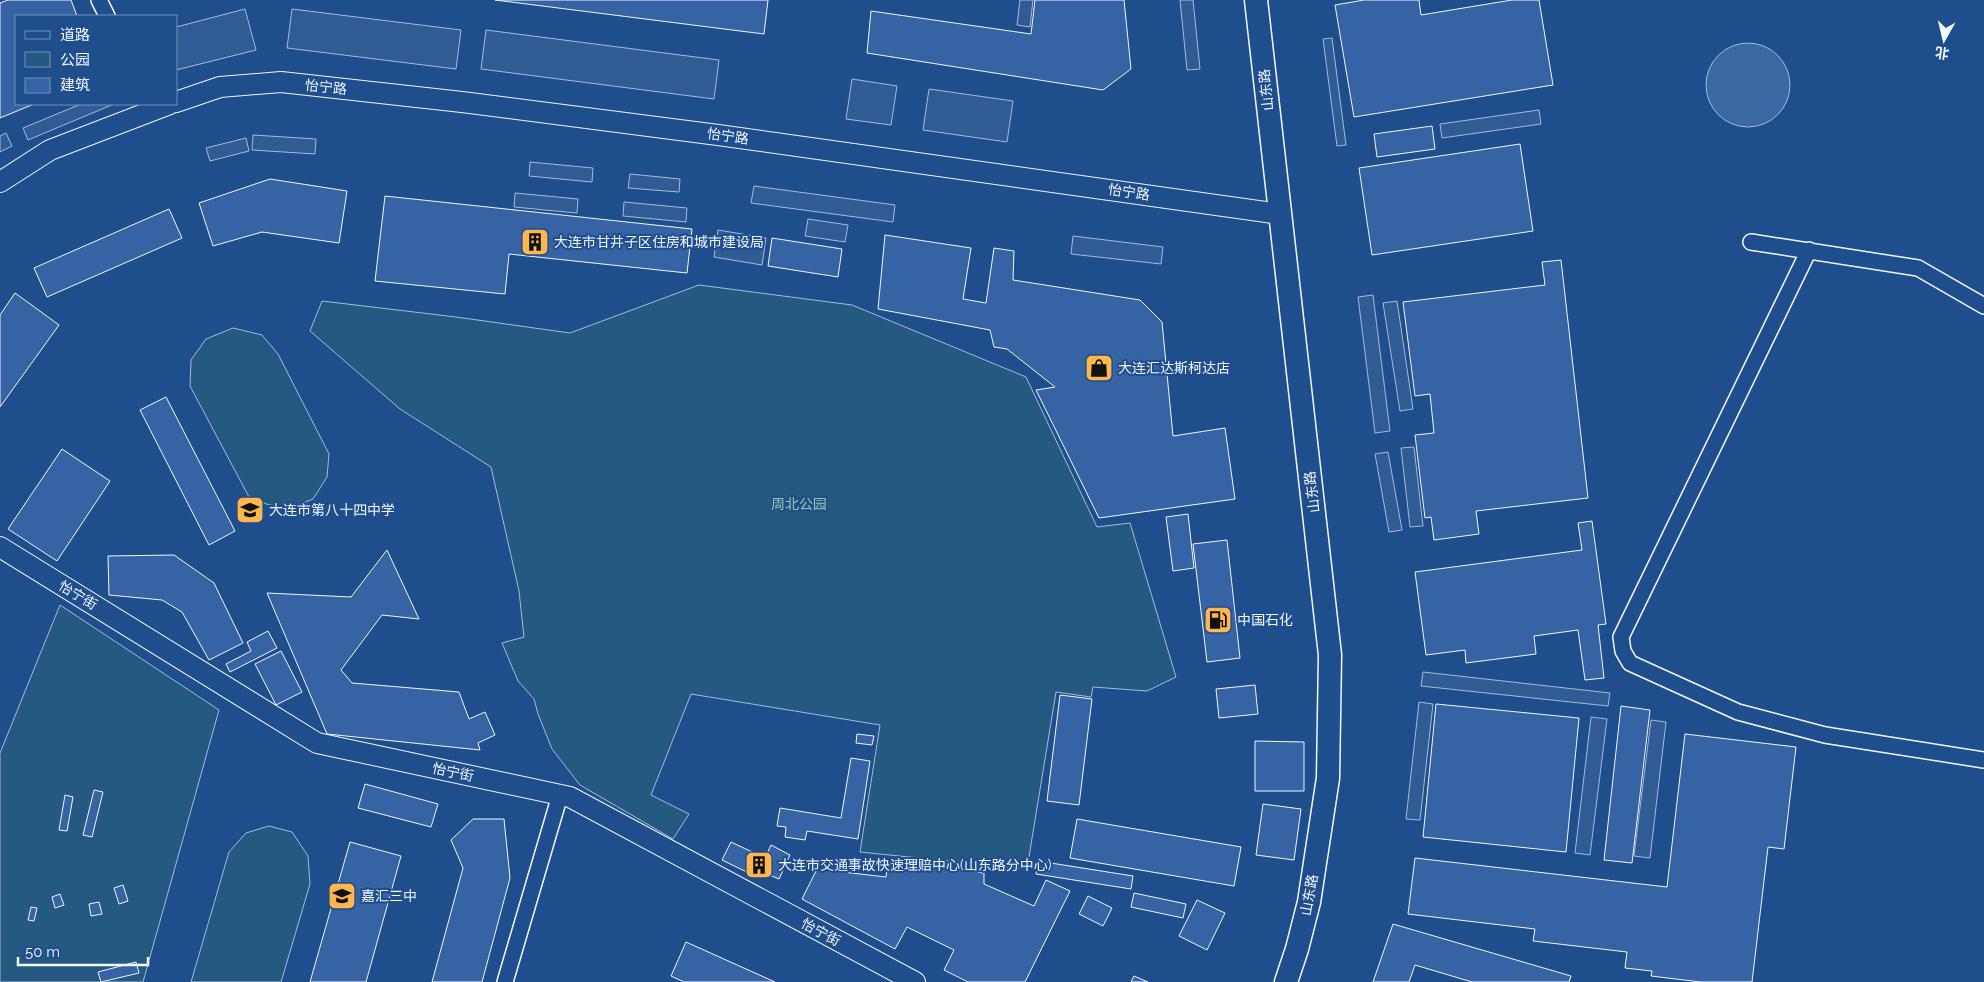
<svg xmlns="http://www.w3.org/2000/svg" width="1984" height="982" viewBox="0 0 1984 982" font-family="Raleway,'Noto Sans SC',sans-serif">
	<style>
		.green { fill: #245a82; stroke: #a8bbd7 }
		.parking { fill: #305b95; stroke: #a8bbd7 }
		.water { fill: #3b69a3; stroke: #a8bbd7 }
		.building { fill: #3563a3; stroke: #f2f6ff }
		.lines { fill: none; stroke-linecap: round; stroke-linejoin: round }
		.minor-casing { stroke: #f2f6ff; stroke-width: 18 }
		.tertiary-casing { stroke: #f2f6ff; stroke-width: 22 }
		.secondary-casing { stroke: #f2f6ff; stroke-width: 25 }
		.minor { stroke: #1f4e8c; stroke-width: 15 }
		.tertiary { stroke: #1f4e8c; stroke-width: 20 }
		.secondary { stroke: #1f4e8c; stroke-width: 22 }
		.labels { text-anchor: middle; stroke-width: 4; stroke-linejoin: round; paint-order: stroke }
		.street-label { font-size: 14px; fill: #f2f6ff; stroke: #1f4e8c }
		.poi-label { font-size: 14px; fill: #f2f6ff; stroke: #1f4e8c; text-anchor: start }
		.park-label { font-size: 14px; fill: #97c8a6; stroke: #1f4e8c }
	</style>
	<rect width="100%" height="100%" fill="#1f4e8c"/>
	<path class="green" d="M699,285L852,305L1026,377L1097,527L1130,523L1176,677L1147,691L1093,687L1091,697L1056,692L1027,869L860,852L880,725L691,694L651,795L689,814L673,839L580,785L552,749L538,714L534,699L518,681L502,643L524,637L519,591L491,467L400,409L310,331L322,301L456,317L570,333Z
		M233,328L262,335L278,354L329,454L327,477L313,499L293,507L269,505L249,497L190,386L191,360L206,339Z
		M60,605L219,710L143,982H0V753Z
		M269,826L292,832L308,856L310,884L281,982H191L229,852L246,833Z"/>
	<path class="parking" d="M1020,0H1033L1030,27L1017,25Z
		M1180,0H1193L1200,69L1187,70Z
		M245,9L256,50L176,70V27Z
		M292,9L461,30L456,69L287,48Z
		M486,30L719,60L714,99L481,69Z
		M1332,38L1346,145L1337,146L1323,39Z
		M852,79L897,86L891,125L846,119Z
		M929,89L1013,101L1007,142L923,130Z
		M81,104H114L28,140L23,128Z
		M1539,110L1541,124L1442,138L1440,124Z
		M6,133L12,146L0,152V136Z
		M253,135L316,139L315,154L252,150Z
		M246,138L249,151L210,161L206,148Z
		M530,162L593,168L592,182L529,176Z
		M630,174L680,179L679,192L628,188Z
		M754,186L895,205L893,222L751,203Z
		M515,193L578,199L577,213L514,207Z
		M624,202L687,208L686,222L623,216Z
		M808,219L848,225L845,242L805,236Z
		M718,230L766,238L762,265L714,257Z
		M1073,236L1163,247L1161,264L1071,254Z
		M1373,295L1390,431L1375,433L1358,297Z
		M1397,301L1413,409L1400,411L1383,303Z
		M1414,447L1423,526L1410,527L1401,448Z
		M1388,452L1402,530L1389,532L1375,454Z
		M1423,672L1610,693L1608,706L1421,686Z
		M1419,702L1433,704L1420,820L1406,819Z
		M1591,717L1607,719L1590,855L1575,853Z
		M1651,720L1666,722L1650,858L1634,856Z"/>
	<path class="water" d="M1706 85a42 42 0 1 1 84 0a42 42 0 1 1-84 0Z"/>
	<path class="building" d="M8,0H71L77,16H16V104H34L0,118V3Z
		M495,0H768L764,34Z
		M1035,0H1124L1131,69L1103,90L867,53L871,11L1031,34Z
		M1364,0H1419L1421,15L1512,0H1539L1553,85L1354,117L1335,5Z
		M1432,126L1435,149L1377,157L1374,134Z
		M1520,144L1533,231L1372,255L1359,168Z
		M270,179L347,191L339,243L262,232L213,246L199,203Z
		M385,196L692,229L687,273L509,254L505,294L375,281Z
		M169,209L182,238L47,297L34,268Z
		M885,235L971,248L963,299L986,303L994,248L1014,251L1013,280L1140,300L1162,322L1173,436L1225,428L1235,499L1099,518L1036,390L1055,387L1007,349L994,347L990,330L878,309Z
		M772,238L842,249L838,277L768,266Z
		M1561,260L1588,498L1476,511L1479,534L1434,540L1431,517L1425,518L1415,435L1434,433L1430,394L1415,396L1403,302L1545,285L1542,262Z
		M15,293L59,325L0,407V315Z
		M166,397L235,531L209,545L140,410Z
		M62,449L110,481L57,561L8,529Z
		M1188,514L1194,568L1173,571L1166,517Z
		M1592,521L1606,624L1598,625L1604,678L1585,680L1578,630L1534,636L1536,654L1466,663L1465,650L1426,655L1415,572L1582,550L1578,523Z
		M1227,540L1240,658L1207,662L1193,544Z
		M387,550L419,619L382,615L341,670L352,683L459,692L469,719L485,712L495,735L478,743L480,750L327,734L267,593L351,597Z
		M174,555L214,583L243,643L209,660L182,612L162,600L109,595L108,556Z
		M268,631L277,648L230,672L226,664L251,651L247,642Z
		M281,651L302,692L276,705L255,664Z
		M1255,685L1258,714L1219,718L1216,689Z
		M1060,695L1092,699L1079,805L1047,801Z
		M1436,704L1579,718L1566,852L1423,837Z
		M1621,706L1650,710L1632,863L1604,860Z
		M857,734L874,736L872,745L856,743Z
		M1685,734L1796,747L1784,849L1768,847L1752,982H1701L1651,976L1652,971L1625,968L1627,952L1533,941L1535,929L1408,914L1415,858L1667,887Z
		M1255,741L1304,742V791H1255Z
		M851,758L870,761L858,839L807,831L805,840L785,837L786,827L777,826L780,808L841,818Z
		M365,784L438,804L431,827L358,808Z
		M94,790L103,792L92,837L83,835Z
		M65,795L73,797L67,831L59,830Z
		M1263,804L1301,809L1294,860L1256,855Z
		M473,819H504L510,878L482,982H432L463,868L451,840Z
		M1077,819L1241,847L1234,886L1070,858Z
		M350,842L401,856L366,982H310Z
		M731,842L765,858L771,845L790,855L779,879L760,871L757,877L722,860Z
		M888,860L984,873V884L1034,906L1046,880L1070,891L1025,982H968L944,970L954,950L907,927L895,949L802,899L817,869L886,877Z
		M1038,861L1133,876L1131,889L1036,874Z
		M123,885L128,901L119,904L114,888Z
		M1134,893L1186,904L1183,918L1131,907Z
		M60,894L64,905L55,908L52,897Z
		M1088,896L1112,908L1103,926L1079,914Z
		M1197,900L1225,913L1207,950L1179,936Z
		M99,902L102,914L91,916L89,904Z
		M31,907L37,908L34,921L28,920Z
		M1393,924L1571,976L1569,982H1472L1415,965L1409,982H1373Z
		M686,942L775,982H684L671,976Z
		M136,962L139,973L101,982L98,972Z
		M1134,976L1148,982H1131Z"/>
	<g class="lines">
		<defs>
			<path id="minor" d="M99,0L107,16
				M1751,242L1918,268L1984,306
				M1809,250L1621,637L1623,651L1630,663L1738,712L1825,735L1984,760
				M505,982L560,795"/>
			<path id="tertiary" d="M176,102L220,87L281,82L462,102L718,135L1280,214
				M0,182L50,150L170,104
				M0,547L317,743L570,797L915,982"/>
			<path id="secondary" d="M1256,0L1330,655L1328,778L1309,902L1297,949L1286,982"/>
		</defs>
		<use href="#minor" class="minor-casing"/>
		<use href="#tertiary" class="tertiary-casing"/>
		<use href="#secondary" class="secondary-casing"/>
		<use href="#minor" class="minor"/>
		<use href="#tertiary" class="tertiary"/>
		<use href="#secondary" class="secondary"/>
	</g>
	<defs>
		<symbol id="building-square" viewBox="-11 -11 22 22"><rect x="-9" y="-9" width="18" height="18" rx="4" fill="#ffb74d" stroke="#1f4e8c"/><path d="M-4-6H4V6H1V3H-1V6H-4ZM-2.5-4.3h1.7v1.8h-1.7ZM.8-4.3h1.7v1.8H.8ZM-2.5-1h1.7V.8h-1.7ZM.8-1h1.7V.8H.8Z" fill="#111"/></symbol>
		<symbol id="shop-square" viewBox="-11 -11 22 22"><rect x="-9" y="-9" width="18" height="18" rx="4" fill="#ffb74d" stroke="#1f4e8c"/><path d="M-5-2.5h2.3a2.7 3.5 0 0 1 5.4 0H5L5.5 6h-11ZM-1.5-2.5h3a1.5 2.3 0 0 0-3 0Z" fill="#111"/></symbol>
		<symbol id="school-square" viewBox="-11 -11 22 22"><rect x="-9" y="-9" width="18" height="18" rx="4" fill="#ffb74d" stroke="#1f4e8c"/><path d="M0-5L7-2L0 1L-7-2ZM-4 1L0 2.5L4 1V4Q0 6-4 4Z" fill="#111"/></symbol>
		<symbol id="fuel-square" viewBox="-11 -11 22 22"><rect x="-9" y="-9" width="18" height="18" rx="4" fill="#ffb74d" stroke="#1f4e8c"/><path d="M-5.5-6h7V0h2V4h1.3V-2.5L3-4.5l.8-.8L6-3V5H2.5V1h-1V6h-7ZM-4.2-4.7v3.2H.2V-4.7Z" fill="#111"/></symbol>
	</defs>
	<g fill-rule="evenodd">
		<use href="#building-square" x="519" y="226" width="32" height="32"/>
		<use href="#shop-square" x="1083" y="352" width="32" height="32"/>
		<use href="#school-square" x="234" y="494" width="32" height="32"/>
		<use href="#fuel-square" x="1202" y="604" width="32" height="32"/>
		<use href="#building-square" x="743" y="849" width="32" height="32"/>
		<use href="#school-square" x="326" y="880" width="32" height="32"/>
	</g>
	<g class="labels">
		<g class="street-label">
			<text transform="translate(326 87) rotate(6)" y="5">怡宁路</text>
			<text transform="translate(1266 90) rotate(-96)" y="5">山东路</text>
			<text transform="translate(728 136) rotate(8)" y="5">怡宁路</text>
			<text transform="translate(1129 192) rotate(8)" y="5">怡宁路</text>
			<text transform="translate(1312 492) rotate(-97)" y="5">山东路</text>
			<text transform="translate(78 595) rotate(31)" y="5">怡宁街</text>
			<text transform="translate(453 772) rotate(12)" y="5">怡宁街</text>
			<text transform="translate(1309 895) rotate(-80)" y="5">山东路</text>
			<text transform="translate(821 932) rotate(28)" y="5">怡宁街</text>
		</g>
		<g class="poi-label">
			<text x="554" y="247">大连市甘井子区住房和城市建设局</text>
			<text x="1118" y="373">大连汇达斯柯达店</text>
			<text x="269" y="515">大连市第八十四中学</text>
			<text x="1237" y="625">中国石化</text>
			<text x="778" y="870">大连市交通事故快速理赔中心(山东路分中心)</text>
			<text x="361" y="901">嘉汇三中</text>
		</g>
		<g class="park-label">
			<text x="799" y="509">周北公园</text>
		</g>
	</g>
	<rect x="15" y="15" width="162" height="90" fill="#1f4e8c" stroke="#7391ba"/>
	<rect x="25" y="31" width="25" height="8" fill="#1f4e8c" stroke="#7391ba"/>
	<text x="60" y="40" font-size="15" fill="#f2f6ff">道路</text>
	<rect x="25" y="52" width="25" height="15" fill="#245a82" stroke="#7391ba"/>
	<text x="60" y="65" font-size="15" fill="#f2f6ff">公园</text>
	<rect x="25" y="78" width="25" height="15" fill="#3563a3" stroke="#7391ba"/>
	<text x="60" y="90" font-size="15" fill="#f2f6ff">建筑</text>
	<g transform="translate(1944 40) rotate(188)" stroke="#1f4e8c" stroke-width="4" paint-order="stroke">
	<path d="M0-4L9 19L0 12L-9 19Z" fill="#f2f6ff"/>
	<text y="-8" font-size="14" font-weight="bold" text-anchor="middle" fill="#f2f6ff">北</text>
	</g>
	<path d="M18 957v8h130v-8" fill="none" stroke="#f2f6ff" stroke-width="2.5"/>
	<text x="25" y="957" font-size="15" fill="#f2f6ff" stroke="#1f4e8c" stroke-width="4" paint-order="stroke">50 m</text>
</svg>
